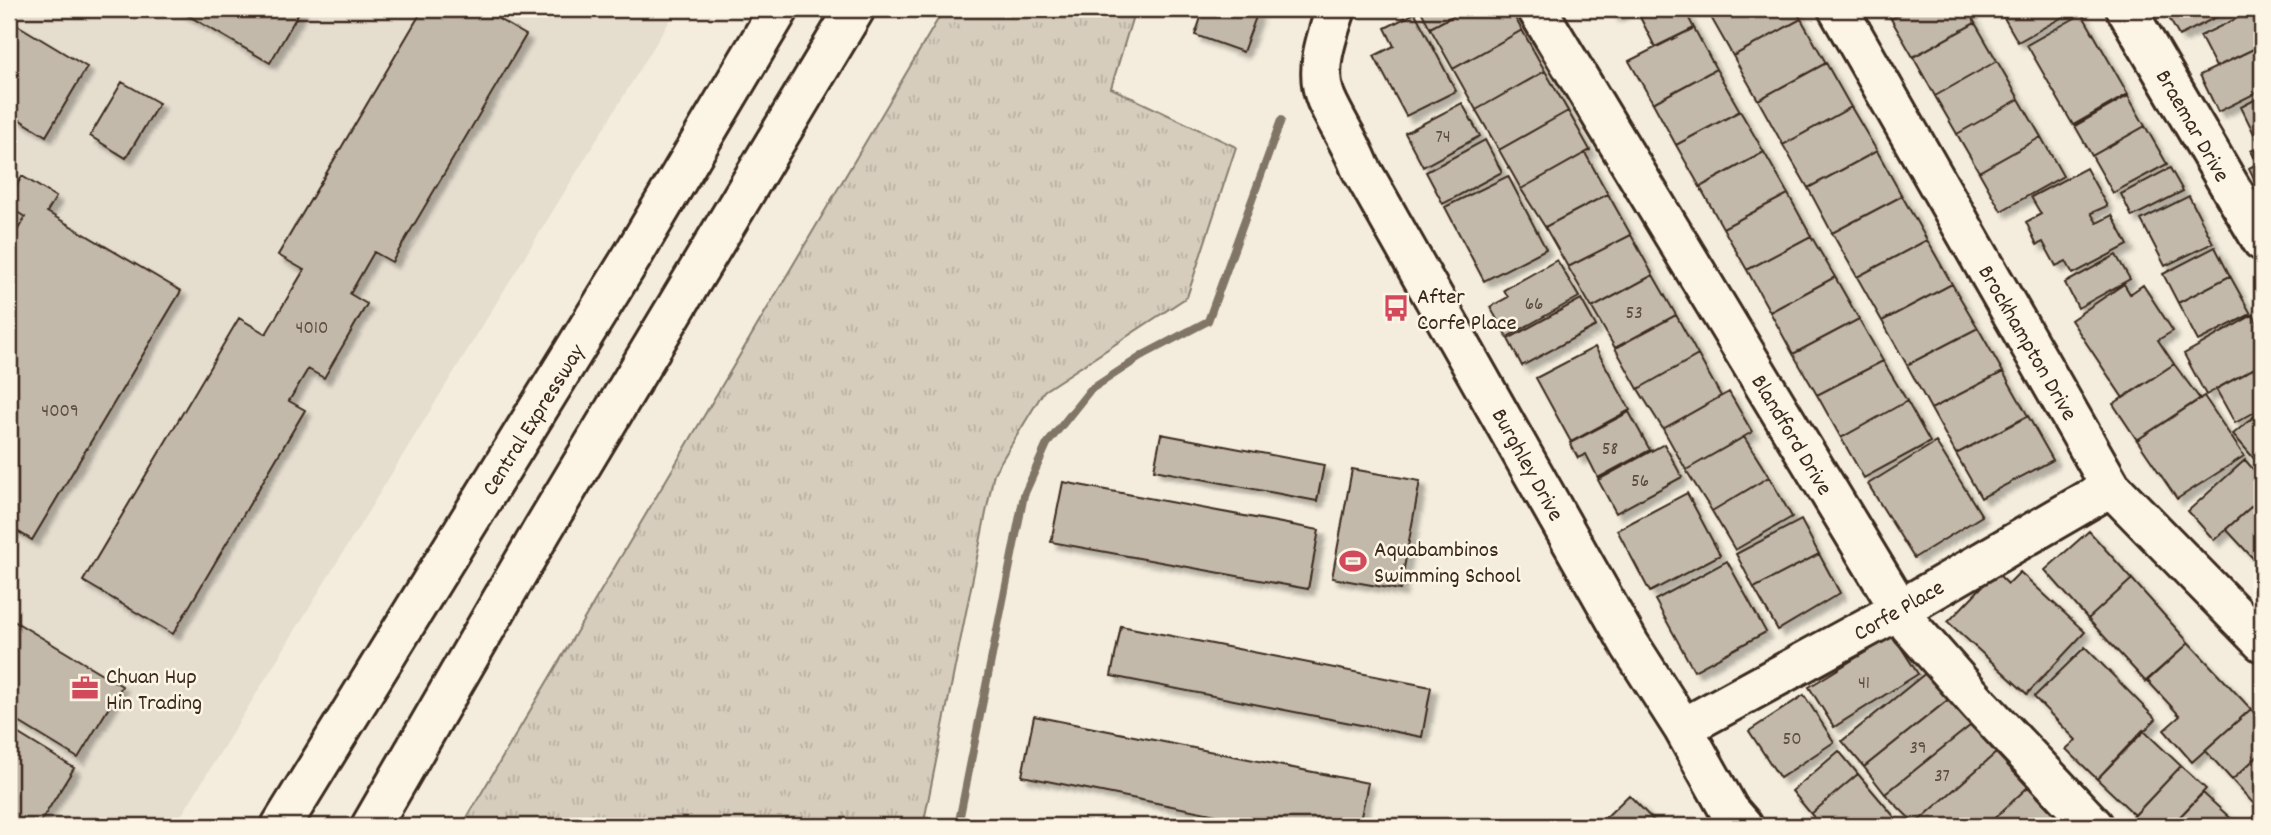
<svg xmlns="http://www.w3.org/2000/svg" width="2271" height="835" viewBox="0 0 2271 835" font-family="Dekko,sans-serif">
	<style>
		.built { fill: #e5ddce }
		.grass { fill: url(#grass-tufts); stroke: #887c6e; stroke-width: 2 }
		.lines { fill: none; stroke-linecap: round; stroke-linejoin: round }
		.stream { stroke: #817466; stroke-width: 8 }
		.building { fill: #c3b9aa; stroke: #3b2a1e; stroke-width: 2; filter: url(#shadow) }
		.minor-casing { stroke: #3b2a1e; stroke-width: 44 }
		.highway-casing { stroke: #3b2a1e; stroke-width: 44 }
		.minor { stroke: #fcf5e5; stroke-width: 38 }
		.highway { stroke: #fcf5e5; stroke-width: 38 }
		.labels { text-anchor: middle; stroke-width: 5; stroke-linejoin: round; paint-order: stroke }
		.number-label { font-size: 19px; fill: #5d4e41 }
		.street-label { font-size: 23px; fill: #3b2a1e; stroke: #fcf5e5 }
		.poi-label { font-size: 23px; fill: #3b2a1e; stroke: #fcf5e5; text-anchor: start }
	</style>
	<defs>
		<pattern id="grass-tufts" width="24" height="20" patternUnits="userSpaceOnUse" patternTransform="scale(1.75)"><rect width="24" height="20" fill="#d6cdbd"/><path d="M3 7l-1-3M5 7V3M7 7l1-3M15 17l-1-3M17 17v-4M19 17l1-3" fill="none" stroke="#b9b0a2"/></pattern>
		<filter id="shadow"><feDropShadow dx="6" dy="6" stdDeviation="2" flood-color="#0004"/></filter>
	</defs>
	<rect width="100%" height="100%" fill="#f4eddd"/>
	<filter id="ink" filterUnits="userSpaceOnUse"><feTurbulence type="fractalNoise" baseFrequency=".0143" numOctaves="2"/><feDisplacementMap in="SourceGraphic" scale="14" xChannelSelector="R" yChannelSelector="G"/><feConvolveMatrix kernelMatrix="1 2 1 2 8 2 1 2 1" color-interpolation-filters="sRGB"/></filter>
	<g filter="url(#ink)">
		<path class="built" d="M9,9H677L175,826H9Z"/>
		<path class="grass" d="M944,9H1135L1111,88L1236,147L1187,297L1044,391L994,473L923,826H462Z"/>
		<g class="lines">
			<path class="stream" d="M958,826L1024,495L1047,444L1090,390L1145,354L1208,321L1281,120"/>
		</g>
		<path class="building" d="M177,9H301L270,63Z
			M423,9H481L526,35L392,262L374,252L350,294L367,304L324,378L308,369L289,401L305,410L173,634L83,581L239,318L266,334L304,270L278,255Z
			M1204,9H1241L1257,14L1243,52L1195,35Z
			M1420,9H1466L1430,28Z
			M1466,9H1510L1522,30L1453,69L1430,28Z
			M1610,9H1626L1614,16Z
			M1640,9H1684L1694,28L1655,47L1637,11Z
			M1714,9H1795L1801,19L1733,56L1708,12Z
			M1885,9H1910L1891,19Z
			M1910,9H1968L1975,23L1913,57L1891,19Z
			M1999,9H2077L2018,42Z
			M2164,9H2232L2179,36Z
			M2254,10L2262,27V45L2216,67L2200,36Z
			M1415,13L1456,91L1406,116L1374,56L1394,46L1385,28Z
			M2082,14L2128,94L2073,125L2027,45Z
			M1801,19L1826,63L1758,100L1733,56Z
			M9,20L87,67L46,136L9,113Z
			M1975,23L1997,61L1935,96L1913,57Z
			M1694,28L1716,69L1653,103L1629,61Z
			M1522,30L1545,71L1476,110L1453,69Z
			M2262,45V90L2218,112L2200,75Z
			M1997,61L2019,99L1957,134L1935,96Z
			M1826,63L1851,107L1783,145L1758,100Z
			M1716,69L1740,111L1676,145L1653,103Z
			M1545,71L1568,111L1499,150L1476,110Z
			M122,82L159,103L126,158L90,136Z
			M2128,96L2145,126L2092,156L2075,126Z
			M2262,96V140L2258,142L2241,107Z
			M2019,99L2041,137L1979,172L1957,134Z
			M1462,103L1480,136L1423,167L1405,133Z
			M1851,107L1877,151L1808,188L1783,145Z
			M1568,111L1590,150L1521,189L1499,150Z
			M1740,111L1764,152L1700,187L1676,145Z
			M2145,126L2167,164L2113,193L2092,156Z
			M2041,137L2063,176L2001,211L1979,172Z
			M1485,140L1502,172L1443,204L1426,172Z
			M2262,145V193H2261L2249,168L2257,164L2251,151Z
			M1877,151L1902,196L1832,233L1808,188Z
			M1764,152L1788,194L1723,228L1700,187Z
			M1585,153L1608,194L1545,227L1521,189Z
			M2086,168L2107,206L2091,213L2097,223L2112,215L2128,245L2073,274L2066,261L2056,266L2043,242L2037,245L2026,222L2041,214L2031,197Z
			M2170,168L2183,191L2132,217L2121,194Z
			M22,176L56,197L47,212L181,291L32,540L9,526V291L18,276L9,270V245L25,217L9,207V199Z
			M1508,176L1546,249L1484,281L1445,207Z
			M1608,194L1631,235L1568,267L1545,227Z
			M1788,194L1811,236L1747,270L1723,228Z
			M1902,196L1927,240L1857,277L1832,233Z
			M2189,196L2213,243L2165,266L2141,220Z
			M9,207L25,217L9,245Z
			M1631,235L1653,275L1592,308L1568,267Z
			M1811,236L1835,277L1770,312L1747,270Z
			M1927,240L1952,284L1882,321L1857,277Z
			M2215,247L2230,276L2178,303L2163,274Z
			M2116,255L2130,279L2078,308L2065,283Z
			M1557,260L1579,297L1507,337L1490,307L1508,297L1504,290Z
			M1653,275L1676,315L1615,348L1592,308Z
			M2230,276L2251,314L2198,341L2178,303Z
			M1835,277L1859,319L1793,354L1770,312Z
			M1952,284L1978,328L1907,365L1882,321Z
			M2124,284L2130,294L2143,285L2173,331L2158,340L2174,364L2123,398L2071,320Z
			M1581,299L1596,326L1522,366L1508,339Z
			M1676,315L1698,355L1638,389L1615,348Z
			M2253,315L2262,333V364L2206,395L2184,354Z
			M1859,319L1883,361L1817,395L1793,354Z
			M1978,328L2003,372L1931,409L1907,365Z
			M1595,347L1630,410L1571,442L1536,378Z
			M1698,355L1721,396L1663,429L1638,389Z
			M1883,361L1907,401L1841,438L1817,395Z
			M2174,364L2200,399L2137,440L2113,404Z
			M2262,364V408L2235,423L2216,389Z
			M2003,372L2028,416L1956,454L1931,409Z
			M1729,392L1752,432L1686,470L1663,429Z
			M2204,396L2244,456L2177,499L2137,440Z
			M1907,401L1930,442L1864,478L1841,438Z
			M2262,410V468L2233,434Z
			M1629,412L1650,450L1598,478L1586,454L1578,458L1570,443Z
			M2028,416L2053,460L1981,498L1956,454Z
			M1161,434L1324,465L1317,501L1154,470Z
			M1744,437L1769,477L1712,511L1686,470Z
			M1936,442L1982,516L1914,558L1868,484Z
			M1664,444L1682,477L1616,513L1598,480Z
			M2245,460L2262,479V497L2214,540L2188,511Z
			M1352,469L1420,481L1400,590L1332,578Z
			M1769,477L1792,517L1735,550L1712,511Z
			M1063,482L1319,530L1308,589L1051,542Z
			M1687,493L1720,555L1650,592L1617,530Z
			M2262,497V564L2260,566L2226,529Z
			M1801,520L1819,554L1754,588L1736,554Z
			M2089,531L2132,579L2088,619L2045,570Z
			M1819,554L1840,593L1778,630L1754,588Z
			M1727,561L1766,632L1694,671L1655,600Z
			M1996,572L2008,584L2020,572L2085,632L2027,694L1948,622Z
			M2132,579L2189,643L2146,682L2088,619Z
			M9,618L122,686L78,758L9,716Z
			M1121,626L1431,687L1422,737L1111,676Z
			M1893,635L1918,674L1834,727L1809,687Z
			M2189,643L2251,709L2192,762L2164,730L2180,716L2147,680Z
			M2085,647L2156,719L2097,779L2066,749L2076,740L2034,697Z
			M1927,672L1949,699L1864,767L1842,741Z
			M1804,695L1834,742L1780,778L1749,731Z
			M1949,699L1971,725L1885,794L1864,767Z
			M2251,709L2262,722V752L2232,780L2205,750Z
			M1034,716L1368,783L1359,826H1271L1022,776Z
			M1971,725L1996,753L1915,824L1885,794Z
			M9,728L74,768L38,826H17L9,821Z
			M2143,730L2181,766L2135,815L2097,779Z
			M1839,751L1858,774L1811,814L1792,791Z
			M2262,752V813L2232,780Z
			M1996,753L2028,787L1986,826H1916L1915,824Z
			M2181,766L2206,789L2171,826H2139L2131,819Z
			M1858,774L1897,820L1890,826H1822L1811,814Z
			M2028,787L2062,823L2058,826H1986Z
			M2203,793L2239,826H2171Z
			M1629,795L1659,826H1597Z"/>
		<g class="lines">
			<defs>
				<path id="minor" d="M1336,9C1327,36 1314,70 1326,99C1336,122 1351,143 1360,167L1630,645L1683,728L1729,810L1743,826
					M1537,9L1910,626L1979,704L2094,826
					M1838,9L2111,487L2262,642
					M2126,9L2262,241
					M1683,728L1899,610L2111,487"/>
				<path id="highway" d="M281,826L633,255L779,9
					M371,826L543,529L855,9"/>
			</defs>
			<use href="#minor" class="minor-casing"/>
			<use href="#highway" class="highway-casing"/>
			<use href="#minor" class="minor"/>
			<use href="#highway" class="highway"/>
		</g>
	</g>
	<defs>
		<symbol id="bus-bare" viewBox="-9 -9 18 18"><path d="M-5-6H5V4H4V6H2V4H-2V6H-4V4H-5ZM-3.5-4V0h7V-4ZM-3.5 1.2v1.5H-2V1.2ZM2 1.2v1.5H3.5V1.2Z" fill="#d1495b" stroke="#fcf5e5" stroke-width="2.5" paint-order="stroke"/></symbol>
		<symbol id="stadium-bare" viewBox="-9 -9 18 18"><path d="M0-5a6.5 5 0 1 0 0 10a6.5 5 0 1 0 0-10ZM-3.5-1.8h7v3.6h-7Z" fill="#d1495b" stroke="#fcf5e5" stroke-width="2.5" paint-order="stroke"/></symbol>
		<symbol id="office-bare" viewBox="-9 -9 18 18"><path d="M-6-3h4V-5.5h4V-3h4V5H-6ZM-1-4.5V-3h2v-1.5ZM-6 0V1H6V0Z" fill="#d1495b" stroke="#fcf5e5" stroke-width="2.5" paint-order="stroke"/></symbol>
	</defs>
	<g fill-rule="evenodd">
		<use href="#bus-bare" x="1377" y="289" width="38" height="38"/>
		<use href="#stadium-bare" x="1334" y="542" width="38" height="38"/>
		<use href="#office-bare" x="66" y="669" width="38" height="38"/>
	</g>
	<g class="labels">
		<g class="number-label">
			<text x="1443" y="142">74</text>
			<text x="1534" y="309">66</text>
			<text x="1634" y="318">53</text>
			<text x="312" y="333">4010</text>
			<text x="60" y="416">4009</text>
			<text x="1610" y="454">58</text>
			<text x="1640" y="486">56</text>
			<text x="1864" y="688">41</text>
			<text x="1792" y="744">50</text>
			<text x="1918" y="753">39</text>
			<text x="1942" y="781">37</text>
		</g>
		<g class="street-label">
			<text transform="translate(2194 125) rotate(60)" y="8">Braemar Drive</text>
			<text transform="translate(2029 342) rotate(60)" y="8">Brockhampton Drive</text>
			<text transform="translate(532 419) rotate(-58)" y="8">Central Expressway</text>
			<text transform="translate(1793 434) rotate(59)" y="8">Blandford Drive</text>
			<text transform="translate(1529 464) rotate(61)" y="8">Burghley Drive</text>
			<text transform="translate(1898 609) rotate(-30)" y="8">Corfe Place</text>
		</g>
		<g class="poi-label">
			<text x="1417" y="303">After<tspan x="1417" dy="26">Corfe Place</tspan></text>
			<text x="1374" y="556">Aquabambinos<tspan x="1374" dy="26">Swimming School</tspan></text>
			<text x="106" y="683">Chuan Hup<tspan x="106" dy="26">Hin Trading</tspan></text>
		</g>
	</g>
	<rect width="2271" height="835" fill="none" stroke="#fcf5e5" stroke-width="35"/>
	<rect x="18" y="18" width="2236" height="800" fill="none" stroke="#3b2a1e" stroke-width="2.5" filter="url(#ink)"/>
</svg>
